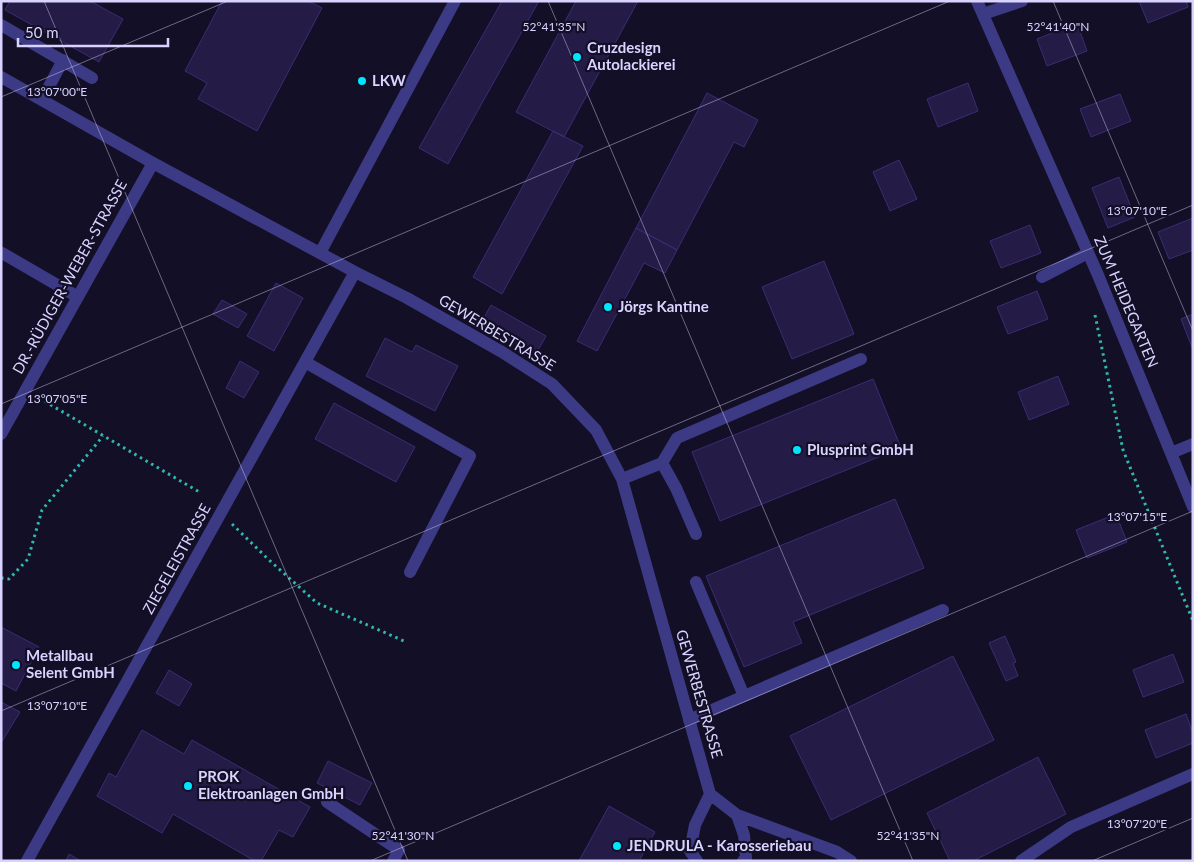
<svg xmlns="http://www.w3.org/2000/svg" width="1194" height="862" viewBox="0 0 1194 862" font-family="Lato,sans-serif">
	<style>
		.building { fill: #241b47; stroke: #3b2d73 }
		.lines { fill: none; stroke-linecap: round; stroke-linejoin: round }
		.path { stroke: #2fb8b0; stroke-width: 3; stroke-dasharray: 2.5 4; stroke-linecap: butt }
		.minor { stroke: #3d3a85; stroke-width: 12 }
		.ticks { fill: none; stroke: #d9d4ff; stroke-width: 1; stroke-opacity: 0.45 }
		.poi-dot { fill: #00e5ff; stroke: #130f26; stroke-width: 2 }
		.labels { text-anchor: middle; stroke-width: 4.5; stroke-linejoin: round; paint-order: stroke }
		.poi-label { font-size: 15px; font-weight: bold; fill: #d9d4ff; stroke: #130f26; text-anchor: start }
		.street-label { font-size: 15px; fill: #d9d4ff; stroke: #130f26 }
		.ticks-label { font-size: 12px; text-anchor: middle; fill: #d9d4ff; stroke: #130f26; stroke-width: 4.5; stroke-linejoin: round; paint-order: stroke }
	</style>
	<rect width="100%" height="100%" fill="#130f26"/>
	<path class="building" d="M10,1H90L123,19L99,62L5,10Z
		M222,1H308L322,8L257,131L198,99L207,83L185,71Z
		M502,1H539L448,164L419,148Z
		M576,1H638L564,137L516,112Z
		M1139,1H1186L1188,7L1148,23Z
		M1077,23L1087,51L1047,66L1037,39Z
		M968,83L978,111L938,127L927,99Z
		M707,93L758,120L744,147L734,142L677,250L636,228Z
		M1120,94L1131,121L1091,137L1080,109Z
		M553,131L583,146L502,294L473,277Z
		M899,160L917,199L890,211L873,172Z
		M1119,177L1135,217L1108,228L1092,188Z
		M1193,218V250L1169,259L1158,232Z
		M1030,225L1041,253L1001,268L990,241Z
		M636,228L677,250L665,273L644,263L597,351L577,341Z
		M824,261L854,334L792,359L762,287Z
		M276,283L303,298L274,351L247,336Z
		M1037,291L1048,319L1008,334L997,307Z
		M222,300L247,314L238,328L213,314Z
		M491,305L546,336L536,354L480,325Z
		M1193,314V350L1181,319Z
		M385,338L412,352L416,345L458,366L435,411L366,376Z
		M240,361L259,372L244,398L226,388Z
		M1058,376L1069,404L1029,420L1018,392Z
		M873,379L901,448L720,521L692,452Z
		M334,403L415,447L396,482L315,439Z
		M895,499L924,568L793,622L802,643L744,667L706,576Z
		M1116,514L1127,542L1087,558L1076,530Z
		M1,627L39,647L16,691L1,683Z
		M1005,636L1016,662L1013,663L1018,676L1006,681L989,643Z
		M1173,654L1184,682L1143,697L1133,670Z
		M953,656L994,740L831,820L790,736Z
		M169,670L192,684L179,706L156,693Z
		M1,702L20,712L1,743Z
		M1186,714L1193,733V743L1156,758L1145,730Z
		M142,730L184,754L192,740L310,807L293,837L279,830L261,861H255L173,814L162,833L97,796L109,773L116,777Z
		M1038,757L1066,814L973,861H950L927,813Z
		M328,761L372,783L360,805L317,783Z
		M609,806L655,832L639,861H579Z
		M69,854L81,861H66Z"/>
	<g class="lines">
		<path class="path" d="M1095,315L1123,450L1193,621
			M39,398L201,493
			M232,524L269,560L317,603L404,641
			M1,578L9,579L28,559L42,510L103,436"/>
		<path class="minor" d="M977,1L1098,275L1193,507
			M983,14L1022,1
			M1,25L92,78
			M1,77L153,163L355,272L407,298L502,352L552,384L596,430L622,479L710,794L737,815L837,852L851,861
			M42,100L63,60
			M2,253L78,297
			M320,253L455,1
			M1042,277L1088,253
			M305,362L470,456L410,572
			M1,434L153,163
			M1171,453L1193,444
			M662,463L676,488L696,534
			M622,479L662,463L677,438L861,359
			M696,582L744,696
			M689,720L943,610
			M327,802L399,850L393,861
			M737,815L744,835L746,858L743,861
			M27,861L355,272
			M697,861L690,851L695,825L710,794
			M1021,861L1071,827L1193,774"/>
	</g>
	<path class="ticks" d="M44,1L408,861M548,1L913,861M1053,1L1193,331M1,97L228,1M1,404L950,1M1,711L1193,205M370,861L1193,511M1092,861L1193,818"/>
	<g class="poi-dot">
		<circle cx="577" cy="57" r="5"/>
		<circle cx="362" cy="81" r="5"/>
		<circle cx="608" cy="307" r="5"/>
		<circle cx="797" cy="450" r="5"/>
		<circle cx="16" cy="665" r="5"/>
		<circle cx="188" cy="786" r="5"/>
		<circle cx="617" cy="846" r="5"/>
	</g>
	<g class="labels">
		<g class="poi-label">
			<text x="587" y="53">Cruzdesign<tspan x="587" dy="17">Autolackierei</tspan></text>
			<text x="372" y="86">LKW</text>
			<text x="618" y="312">Jörgs Kantine</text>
			<text x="807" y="455">Plusprint GmbH</text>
			<text x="26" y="661">Metallbau<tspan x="26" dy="17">Selent GmbH</tspan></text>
			<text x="198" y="782">PROK<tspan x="198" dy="17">Elektroanlagen GmbH</tspan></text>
			<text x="627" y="851">JENDRULA - Karosseriebau</text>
		</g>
		<g class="street-label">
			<text transform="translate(70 277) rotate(-61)" y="5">DR.-RÜDIGER-WEBER-STRASSE</text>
			<text transform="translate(1126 302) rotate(67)" y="5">ZUM HEIDEGARTEN</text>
			<text transform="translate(497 333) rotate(31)" y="5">GEWERBESTRASSE</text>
			<text transform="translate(177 559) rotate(-61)" y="5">ZIEGELEISTRASSE</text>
			<text transform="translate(699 694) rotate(74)" y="5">GEWERBESTRASSE</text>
		</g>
	</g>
	<g class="ticks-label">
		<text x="554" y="31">52°41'35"N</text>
		<text x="1058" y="31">52°41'40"N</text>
		<text x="57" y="96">13°07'00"E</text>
		<text x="1137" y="215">13°07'10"E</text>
		<text x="57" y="403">13°07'05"E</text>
		<text x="1137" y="521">13°07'15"E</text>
		<text x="57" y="710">13°07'10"E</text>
		<text x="1137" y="828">13°07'20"E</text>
		<text x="403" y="840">52°41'30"N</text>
		<text x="908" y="840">52°41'35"N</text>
	</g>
	<rect width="1194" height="862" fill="none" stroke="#d9d4ff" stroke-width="5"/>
	<path d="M18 38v8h150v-8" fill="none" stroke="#d9d4ff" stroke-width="2.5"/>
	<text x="25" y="38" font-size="15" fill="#d9d4ff" stroke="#130f26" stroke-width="4" paint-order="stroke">50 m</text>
</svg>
